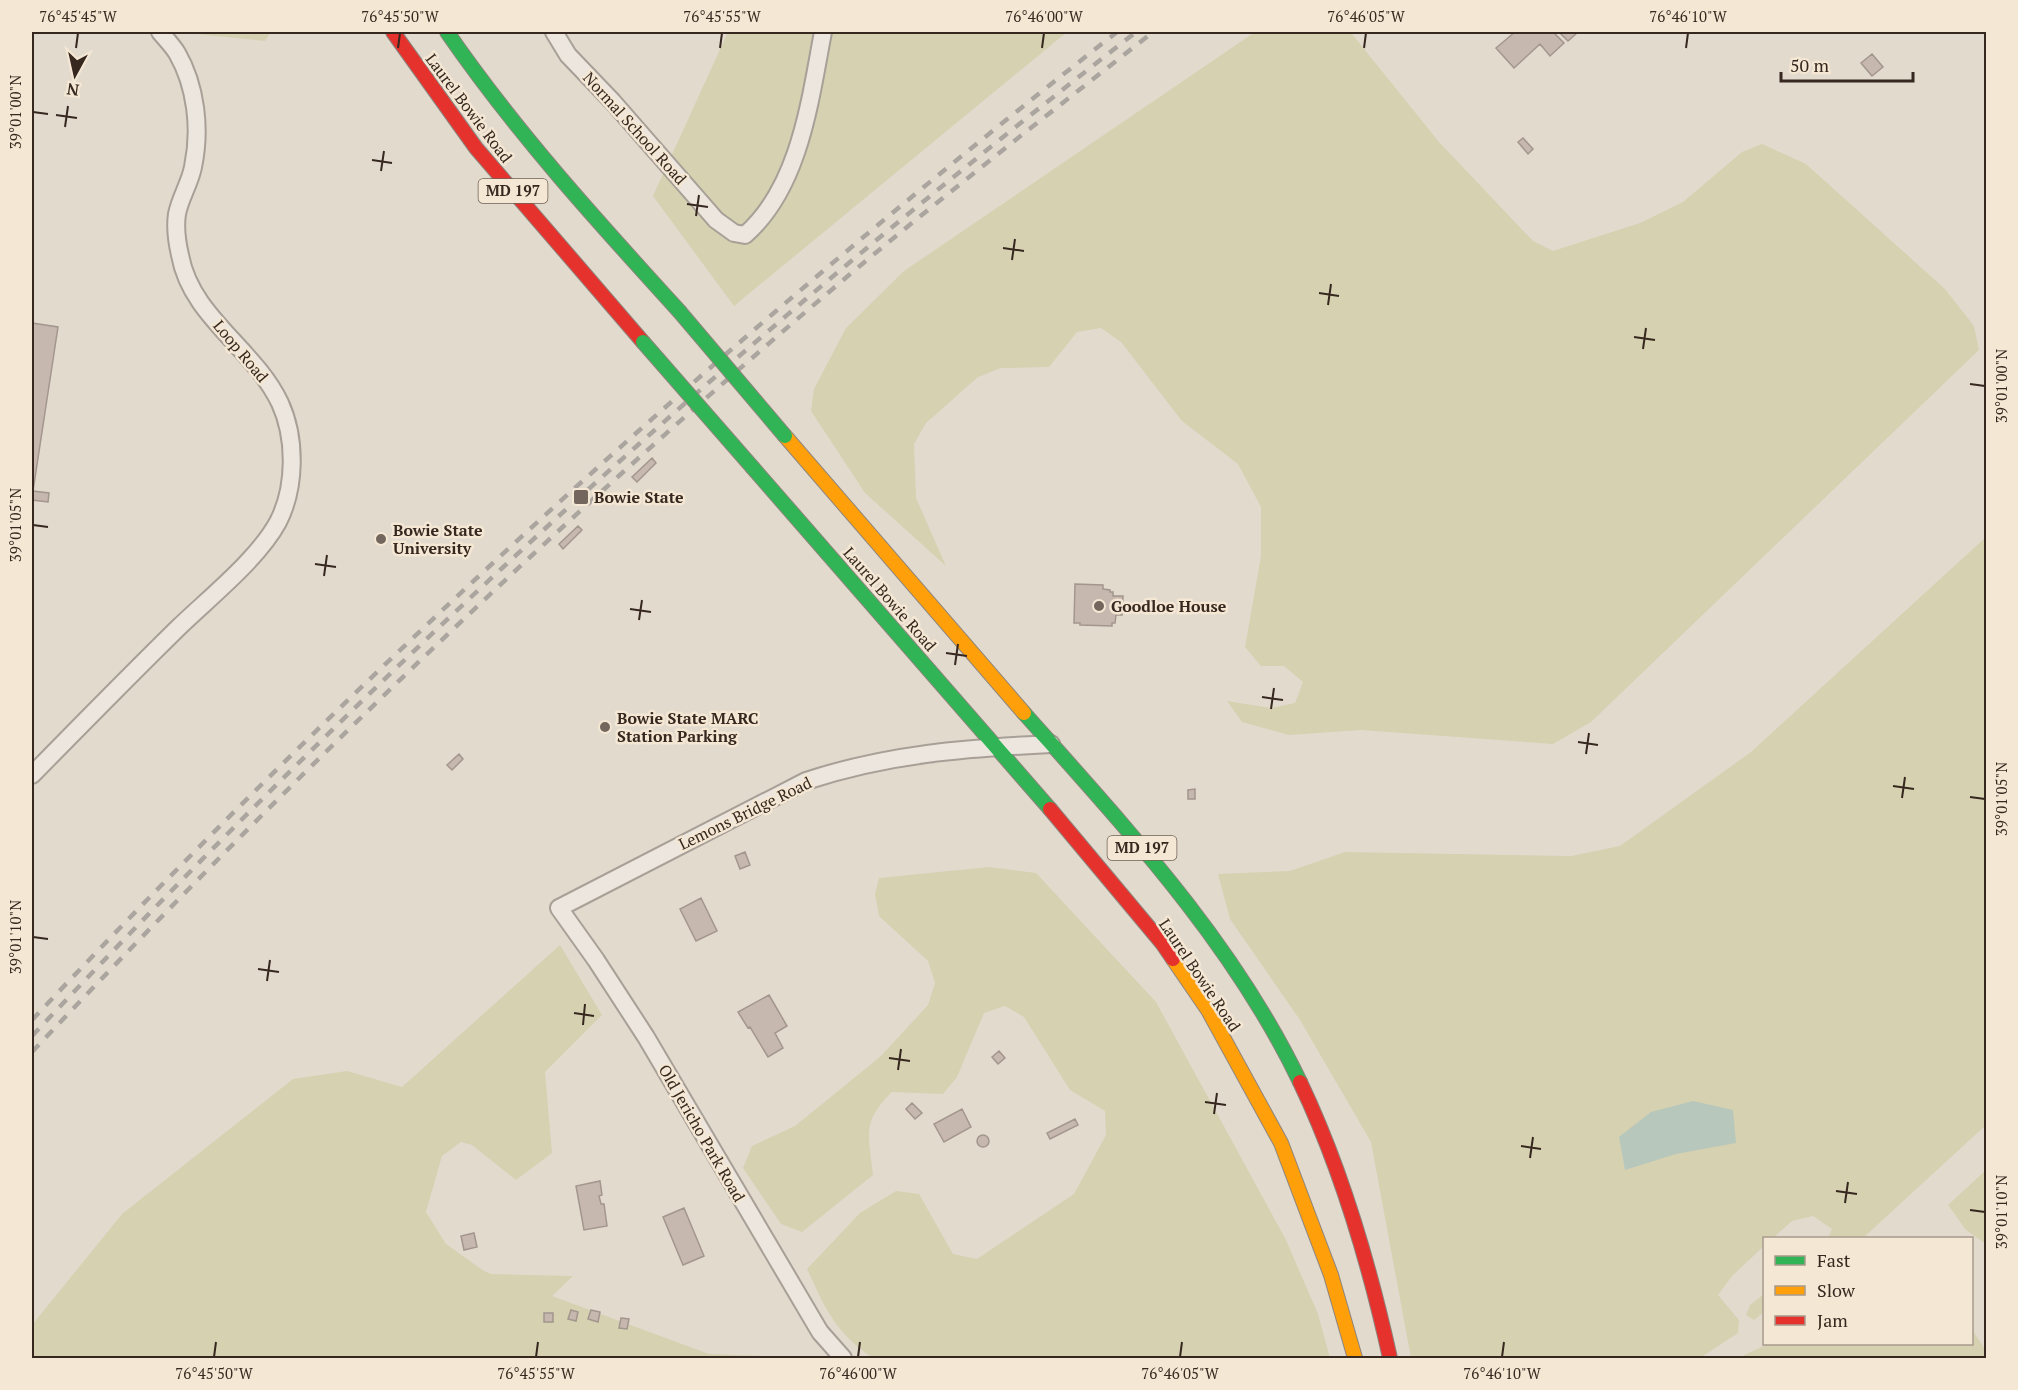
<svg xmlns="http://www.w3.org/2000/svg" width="2018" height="1390" viewBox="0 0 2018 1390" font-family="'PT Serif',serif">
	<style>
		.green { fill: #d5d1b1 }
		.water { fill: #b8c7bc }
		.building { fill: #c7b8af; stroke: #a3968d; stroke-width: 1.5 }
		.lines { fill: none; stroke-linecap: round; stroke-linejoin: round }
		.street-casing { stroke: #a8a097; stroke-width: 20 }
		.fast-casing { stroke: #8e857e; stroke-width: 16 }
		.slow-casing { stroke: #8e857e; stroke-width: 16 }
		.jam-casing { stroke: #8e857e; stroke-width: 16 }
		.street { stroke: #ece6df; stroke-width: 16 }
		.fast { stroke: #30b455; stroke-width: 14 }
		.slow { stroke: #ff9f0a; stroke-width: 14 }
		.jam { stroke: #e5322d; stroke-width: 14 }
		.rail { stroke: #aba59f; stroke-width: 4.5; stroke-dasharray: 10 10; stroke-linecap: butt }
		.fast-bridge-casing { stroke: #8e857e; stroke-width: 16; stroke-linecap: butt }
		.fast-bridge { stroke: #30b455; stroke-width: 14 }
		.ticks { fill: none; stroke: #37281f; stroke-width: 2 }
		.poi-dot { fill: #73665c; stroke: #f4e7d4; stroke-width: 2 }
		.labels { text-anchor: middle; stroke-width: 5; stroke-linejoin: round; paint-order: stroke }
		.shield { fill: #f4e7d4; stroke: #706155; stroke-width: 1.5 }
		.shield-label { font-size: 15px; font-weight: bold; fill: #37281f }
		.street-label { font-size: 16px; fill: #37281f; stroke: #f4e7d4 }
		.poi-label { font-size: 16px; font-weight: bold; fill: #37281f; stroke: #f4e7d4; text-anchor: start }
		.neatline { fill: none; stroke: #37281f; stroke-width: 2 }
		.ticks-label { font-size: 15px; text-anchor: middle; fill: #37281f }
	</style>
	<rect width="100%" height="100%" fill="#e3dace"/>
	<path class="green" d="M186,32H185H271L265,41L187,33Z
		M728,32H1067L734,306L653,196Z
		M1255,32H1353L1352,34L1439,142L1533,241L1553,251L1640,223L1683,202L1742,152L1762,144L1806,164L1945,289L1974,326L1979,350L1591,722L1553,744L1361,730L1289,735L1242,722L1227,701L1271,708L1295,703L1303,682L1284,666H1261L1245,647L1261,556V507L1238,464L1182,421L1121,342L1101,328L1077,332L1049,367L1001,368L978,377L926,423L914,444L916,498L946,566L865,493L811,411L814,389L846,328L904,271Z
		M1986,537V1125L1863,1238H1828L1832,1229L1813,1216L1792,1221L1773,1238H1764V1246L1732,1276L1718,1295L1739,1320L1738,1333L1700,1358H1411L1371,1142L1300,1020L1230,919L1218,874L1290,871L1345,852L1571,856L1620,846L1751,752Z
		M989,867L1036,873L1156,1002L1286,1240L1318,1314L1330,1358H873C836,1334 825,1308 807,1269L860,1213L896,1191L919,1194L953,1254L977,1259L1074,1194L1106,1135L1105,1111L1070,1090L1024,1017L1005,1006L984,1013L957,1077L943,1094L892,1092C861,1122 869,1136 873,1175L802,1232L781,1224L743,1168L752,1146L795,1126L881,1056L928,1005L935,983L928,961L879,916L875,894L879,878Z
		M560,945L602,1015L545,1072L552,1153L516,1180L472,1145L461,1142L442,1156L426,1212L446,1244L484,1271L491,1274L573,1276L552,1296L709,1354L820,1358H32V1325L122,1214L293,1079L347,1071L402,1087Z
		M1986,1170V1244L1966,1230L1948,1205Z
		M1764,1294V1312L1754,1320L1746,1315L1750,1305Z
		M1972,1330L1986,1350V1358H1738L1768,1344H1972Z"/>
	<path class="water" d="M1693,1101L1733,1110L1736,1143L1676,1154L1625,1170L1619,1137L1651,1112Z"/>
	<path class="building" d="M1515,32H1553L1564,43L1550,56L1540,44L1514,68L1496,48Z
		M1559,32H1578L1568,41Z
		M1872,54L1883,67L1872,76L1861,63Z
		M1523,138L1533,149L1528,154L1518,142Z
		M32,323L58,327L33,491L49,493L48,502L32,500Z
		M652,458L656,463L637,482L632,477Z
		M578,526L582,530L563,549L559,544Z
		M1075,584L1103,585V589L1110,590V592H1113V596H1123L1122,615H1116L1115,623H1112V626L1080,625V623H1074Z
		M459,754L463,759L452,770L447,765Z
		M1195,789V799H1188V790Z
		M745,852L750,865L740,869L735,856Z
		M701,898L717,931L696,941L680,909Z
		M769,995L787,1026L775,1033L783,1048L768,1057L750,1027L748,1028L738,1012Z
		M999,1051L1005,1058L998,1064L992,1057Z
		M912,1103L922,1113L915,1119L906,1109Z
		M962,1109L971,1127L944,1142L934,1124Z
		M1075,1119L1078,1125L1050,1139L1047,1133Z
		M977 1141a6 6 0 1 1 12 0a6 6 0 1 1-12 0Z
		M600,1181L602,1195L599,1196L601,1204H604L607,1226L584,1230L576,1186Z
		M684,1208L704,1256L683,1265L663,1217Z
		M474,1233L477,1247L464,1250L461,1236Z
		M571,1310L578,1312L576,1321L568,1319Z
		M591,1310L600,1312L598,1322L588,1319Z
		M544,1313H553V1322H544Z
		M621,1318L629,1319L627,1329L619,1328Z"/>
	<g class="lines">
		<defs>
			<path id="street" d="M554,32L568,55L613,102L716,220L734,233L745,235C800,187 810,100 823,32
				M32,775C80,726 129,676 179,627C209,598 258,559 278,522C296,487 296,438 280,403C254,348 191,317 180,255C177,242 175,227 177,214C180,198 190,183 193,167C201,129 196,86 177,53C172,45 165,38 160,32
				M843,1358L820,1332L646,1037L596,960L559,908L806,781C888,754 966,748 1051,744"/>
			<path id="fast" d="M447,32C516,132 597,221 679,311
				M753,468L1050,809
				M1024,713C1126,828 1233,942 1300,1082"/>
			<path id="slow" d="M785,436L1024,713
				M1173,959L1208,1010L1281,1143L1331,1275L1355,1358"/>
			<path id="jam" d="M393,32L476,148L643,342
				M1050,809L1162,943L1173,959
				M1300,1082C1342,1170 1369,1263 1390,1358"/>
		</defs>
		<use href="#street" class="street-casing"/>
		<use href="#fast" class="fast-casing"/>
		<use href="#slow" class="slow-casing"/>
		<use href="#jam" class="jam-casing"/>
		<use href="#street" class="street"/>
		<use href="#fast" class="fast"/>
		<use href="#slow" class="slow"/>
		<use href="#jam" class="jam"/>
		<path class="rail" d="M32,1020C368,663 731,334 1117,32
			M32,1036C231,825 438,621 656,429C811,291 972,160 1136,32
			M32,1052C293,775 569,510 861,265C957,185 1055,109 1153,32"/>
		<defs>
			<path id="fast-bridge" d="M679,311L785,436
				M643,342L753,468"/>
		</defs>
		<use href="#fast-bridge" class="fast-bridge-casing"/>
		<use href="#fast-bridge" class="fast-bridge"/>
	</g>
	<path class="ticks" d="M76,48L78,33M398,48L400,33M720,48L722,33M1042,48L1044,33M1364,48L1366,33M1686,48L1688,33M33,112L48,114M56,115L77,118M65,127L68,106M372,160L392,163M381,171L384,151M687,204L708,207M696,216L699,195M1003,248L1024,251M1012,260L1015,239M1319,293L1339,296M1328,305L1331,284M1634,337L1655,340M1643,349L1646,328M1970,384L1985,386M33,525L48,527M315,564L336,567M324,576L327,555M630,609L651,612M639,620L642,600M946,653L967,656M955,665L958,644M1262,697L1283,700M1271,709L1274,688M1578,742L1598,745M1586,754L1589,733M1893,786L1914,789M1970,797L1985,799M1902,798L1905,777M33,937L48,939M258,969L279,972M267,981L270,960M574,1013L594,1016M583,1025L585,1004M889,1058L910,1061M898,1070L901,1049M1205,1102L1226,1105M1214,1114L1217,1093M1521,1146L1541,1149M1530,1158L1533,1137M1836,1191L1857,1194M1845,1203L1848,1182M1970,1210L1985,1212M214,1357L216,1342M536,1357L538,1342M858,1357L860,1342M1180,1357L1182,1342M1502,1357L1504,1342"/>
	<g class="poi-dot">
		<rect x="573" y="489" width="16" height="16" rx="3"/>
		<circle cx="381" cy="539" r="6"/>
		<circle cx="1099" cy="606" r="6"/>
		<circle cx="605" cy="727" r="6"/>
	</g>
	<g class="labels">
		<g class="shield">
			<rect x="478.5" y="179" width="69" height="24" rx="4.5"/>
			<rect x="1107.5" y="836" width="69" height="24" rx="4.5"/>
		</g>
		<g class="shield-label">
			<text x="513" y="196">MD 197</text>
			<text x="1142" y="853">MD 197</text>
		</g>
		<g class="street-label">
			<text transform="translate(469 108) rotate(53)" y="6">Laurel Bowie Road</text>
			<text transform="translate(635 128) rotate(48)" y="6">Normal School Road</text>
			<text transform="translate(241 351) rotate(50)" y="6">Loop Road</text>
			<text transform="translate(890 599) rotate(49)" y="6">Laurel Bowie Road</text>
			<text transform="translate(745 813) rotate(-26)" y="6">Lemons Bridge Road</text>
			<text transform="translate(1200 975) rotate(56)" y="6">Laurel Bowie Road</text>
			<text transform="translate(702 1133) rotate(60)" y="6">Old Jericho Park Road</text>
		</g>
		<g class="poi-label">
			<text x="594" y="503">Bowie State</text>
			<text x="393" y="536">Bowie State<tspan x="393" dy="18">University</tspan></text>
			<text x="1111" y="612">Goodloe House</text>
			<text x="617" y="724">Bowie State MARC<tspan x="617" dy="18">Station Parking</tspan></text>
		</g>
	</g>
	<rect width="2018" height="1390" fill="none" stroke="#f4e7d4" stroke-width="66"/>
	<rect x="1763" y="1237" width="210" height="108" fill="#f4e7d4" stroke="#a89b8c" stroke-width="1.5"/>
	<rect x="1775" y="1256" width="30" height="9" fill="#30b455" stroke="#a89b8c" stroke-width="1.5"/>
	<text x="1817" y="1267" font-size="18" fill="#37281f">Fast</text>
	<rect x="1775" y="1286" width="30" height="9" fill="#ff9f0a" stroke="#a89b8c" stroke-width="1.5"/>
	<text x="1817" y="1297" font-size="18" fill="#37281f">Slow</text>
	<rect x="1775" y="1316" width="30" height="9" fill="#e5322d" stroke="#a89b8c" stroke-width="1.5"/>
	<text x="1817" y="1327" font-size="18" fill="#37281f">Jam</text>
	<g transform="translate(75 75) rotate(188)" stroke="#f4e7d4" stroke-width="4.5" paint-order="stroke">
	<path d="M0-4.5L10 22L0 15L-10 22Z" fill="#37281f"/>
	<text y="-9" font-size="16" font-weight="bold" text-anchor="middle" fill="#37281f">N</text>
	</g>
	<path d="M1781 72v9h132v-9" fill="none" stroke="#37281f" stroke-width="3"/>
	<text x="1790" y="72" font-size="18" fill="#37281f" stroke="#f4e7d4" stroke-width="4.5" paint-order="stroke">50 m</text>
	<rect x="33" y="33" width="1952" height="1324" class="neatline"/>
	<g class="ticks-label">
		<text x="78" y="22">76°45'45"W</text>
		<text x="400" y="22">76°45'50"W</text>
		<text x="722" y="22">76°45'55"W</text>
		<text x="1044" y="22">76°46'00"W</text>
		<text x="1366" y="22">76°46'05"W</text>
		<text x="1688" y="22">76°46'10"W</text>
		<text transform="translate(16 112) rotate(-90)" y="5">39°01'00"N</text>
		<text transform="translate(2002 386) rotate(-90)" y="5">39°01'00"N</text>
		<text transform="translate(16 525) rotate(-90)" y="5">39°01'05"N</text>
		<text transform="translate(2002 799) rotate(-90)" y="5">39°01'05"N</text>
		<text transform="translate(16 937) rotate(-90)" y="5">39°01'10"N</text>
		<text transform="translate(2002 1212) rotate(-90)" y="5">39°01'10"N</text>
		<text x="214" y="1379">76°45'50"W</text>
		<text x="536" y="1379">76°45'55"W</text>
		<text x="858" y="1379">76°46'00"W</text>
		<text x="1180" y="1379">76°46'05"W</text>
		<text x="1502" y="1379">76°46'10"W</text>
	</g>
</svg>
